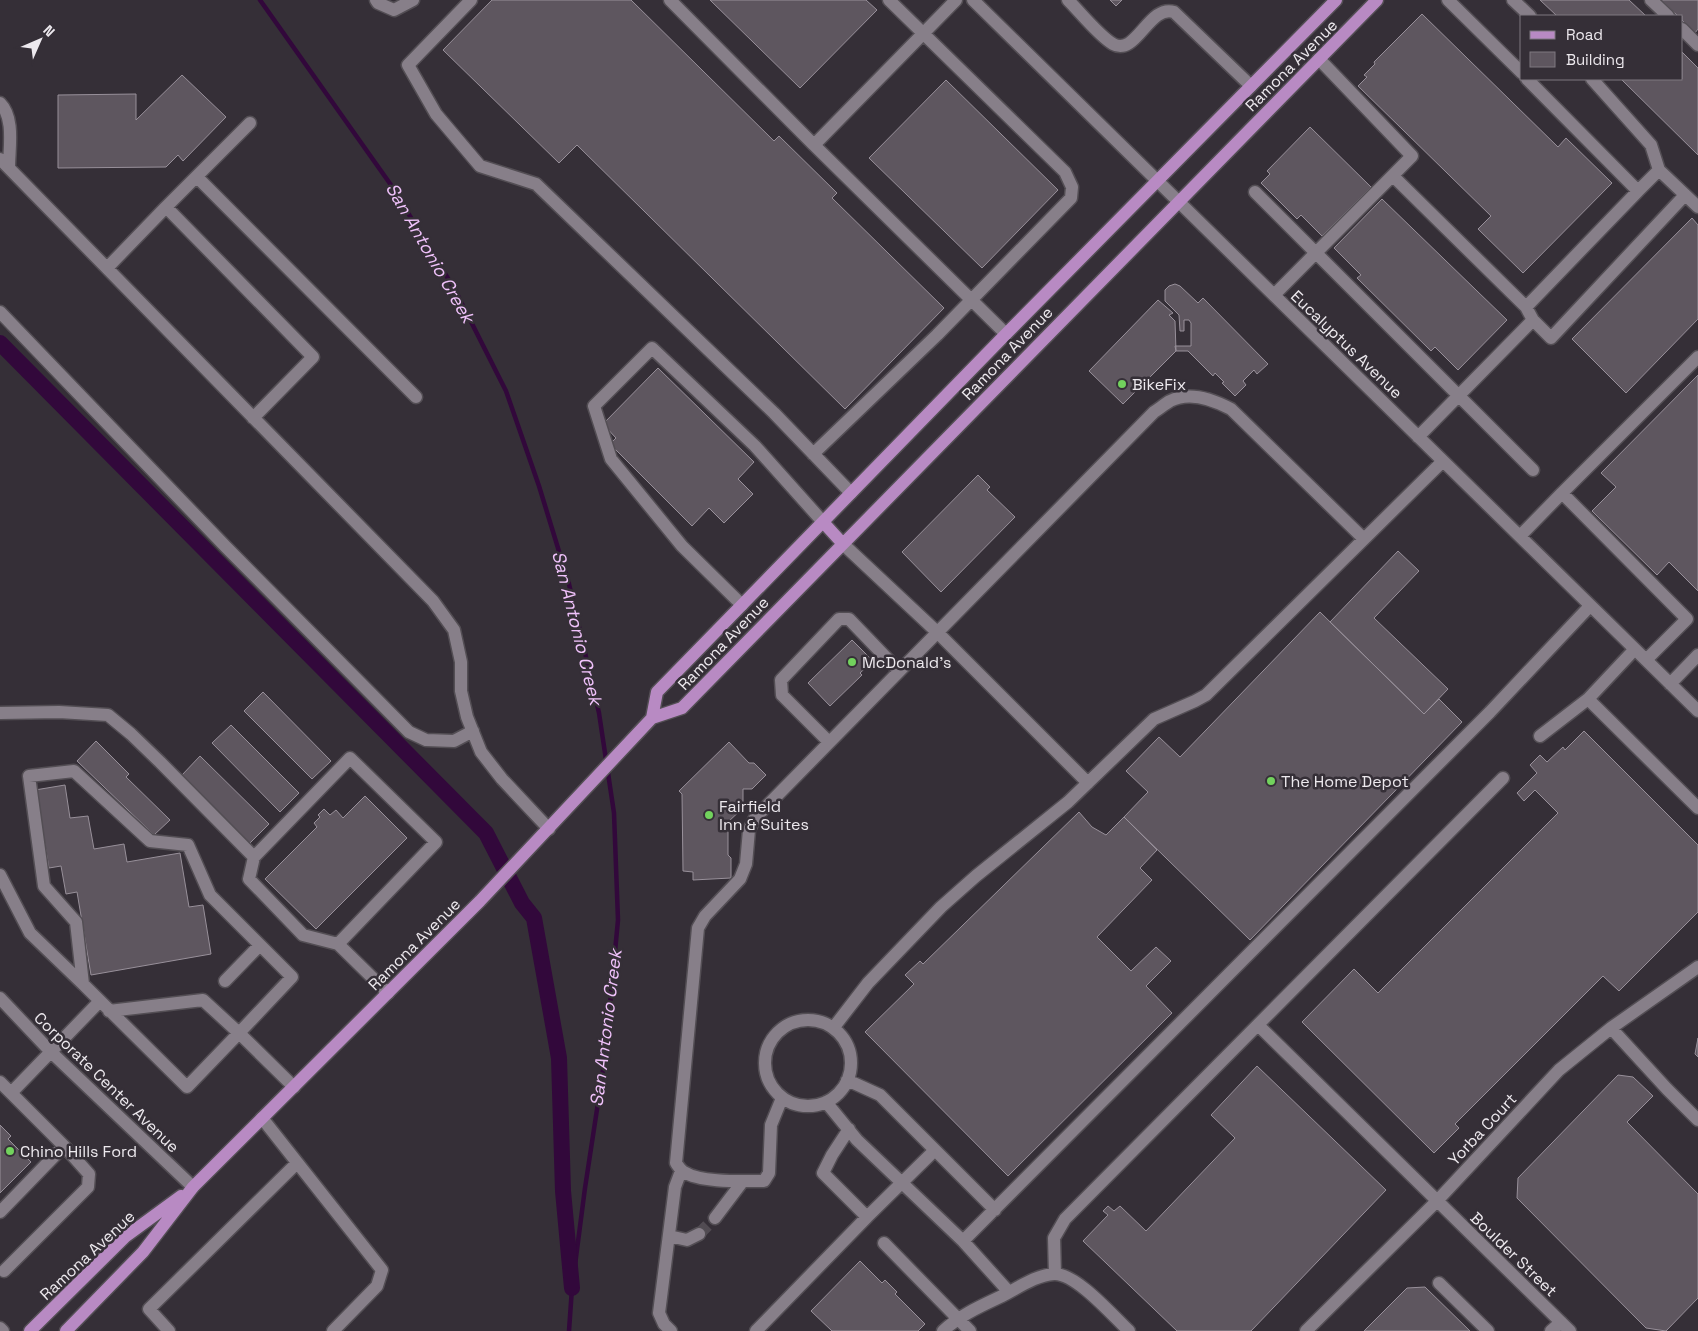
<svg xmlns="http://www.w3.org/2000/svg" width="1698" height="1331" viewBox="0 0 1698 1331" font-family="'Space Grotesk',sans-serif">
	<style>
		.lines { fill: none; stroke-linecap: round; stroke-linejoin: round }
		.stream { stroke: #32083b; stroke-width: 4.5 }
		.canal { stroke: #32083b; stroke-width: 16 }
		.building { fill: #5e565f; stroke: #98909a }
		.minor-tunnel { stroke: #514b52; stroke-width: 12; stroke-dasharray: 12 6; stroke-linecap: butt }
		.minor-casing { stroke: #534e54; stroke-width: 15 }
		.major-casing { stroke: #534e54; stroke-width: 15 }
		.minor { stroke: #877f89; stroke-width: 12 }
		.major { stroke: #b88ac3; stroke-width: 12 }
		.poi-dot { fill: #72d25d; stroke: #352f37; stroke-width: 2 }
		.labels { text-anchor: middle; stroke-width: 5; stroke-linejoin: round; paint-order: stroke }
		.street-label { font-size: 16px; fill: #ede9ee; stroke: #352f37 }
		.poi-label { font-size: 16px; fill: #ede9ee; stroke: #352f37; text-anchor: start }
		.water-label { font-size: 18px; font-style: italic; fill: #f0c2fb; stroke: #352f37 }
	</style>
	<rect width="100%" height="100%" fill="#352f37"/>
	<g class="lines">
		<path class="stream" d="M260,0L391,185L455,290L506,391L539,486L569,584L599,713L614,813L618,920L605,1057L585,1188L572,1288L569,1331"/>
		<path class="canal" d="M0,343L486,833L522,903L534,918L559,1058L563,1191L572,1288"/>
	</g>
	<path class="building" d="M492,0H631L774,141L779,136L837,193L832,198L944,308L845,409L577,145L559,163L443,50Z
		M710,0H866L877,10L800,88Z
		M1110,0H1122L1116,6Z
		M1540,0H1629L1646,16H1557Z
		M1661,0H1698V29L1695,33L1682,20V16H1678Z
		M1422,14L1558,147L1566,138L1612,183L1523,273L1478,229L1491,216L1358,86L1367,77L1364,75L1375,64L1374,62Z
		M1682,52L1698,68V155L1621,79H1682Z
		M182,75L226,117L183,161L178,155L166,167L58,168V95L136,94V120Z
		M946,80L1058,190L982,268L869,158Z
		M1310,127L1371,187L1322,236L1301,215L1297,219L1261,183L1270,174L1267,171Z
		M1382,199L1507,320L1458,370L1435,347L1431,351L1357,278L1361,275L1334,248Z
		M1692,218L1698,225V319L1626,393L1572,339Z
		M1175,284L1180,286L1198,303L1203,298L1268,364L1257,374L1254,370L1243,381L1246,385L1235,396L1222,383L1224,382L1215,373L1213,376L1188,351H1176L1175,346H1191V323L1189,320H1184V331H1180L1179,315L1165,301V290L1169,286Z
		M1158,300L1173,313L1169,315L1175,321L1176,351L1123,404L1089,371Z
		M658,368L754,462L738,479L753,494L724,523L709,508L692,526L610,444L616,438L603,424Z
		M1698,375V591L1669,562L1657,575L1592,511L1616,487L1601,473Z
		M978,475L990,487L987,490L1015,517L941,592L902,552Z
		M1398,551L1419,571L1374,618L1448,689L1424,714L1330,622Z
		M1320,612L1424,714L1439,699L1462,722L1250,940L1124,817L1148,792L1126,771L1159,737L1180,757Z
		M852,640L873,661L860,673L862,675L830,706L808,683Z
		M263,692L331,761L312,779L244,711Z
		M231,725L299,793L280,812L212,743Z
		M1584,731L1698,845V912L1619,991L1603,976L1455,1124L1459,1128L1434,1153L1302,1022L1354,969L1378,993L1558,813L1535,790L1524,801L1517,793L1537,773L1530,765L1540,755L1547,762L1563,747L1565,750Z
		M96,741L129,774L126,777L170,820L154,835L77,761Z
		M729,742L749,763H754L766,775L752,789H743V808L728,822V855L731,858V878L693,880V872L683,871L682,794L679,791Z
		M200,756L269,824L250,843L182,775Z
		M65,785L70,818L88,816L94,849L124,844L127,862L180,853L189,907L203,905L211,954L91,975L77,892L66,894L61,866L49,868L35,790Z
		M365,796L407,838L316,929L265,879L317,827L314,823L320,817L318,815L324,809L330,815L336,810L343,818Z
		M1079,812L1092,827L1106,835L1124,817L1157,850L1140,868L1152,880L1097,937L1131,971L1156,947L1171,961L1146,986L1172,1013L1008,1176L865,1032L914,984L905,975L920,961L923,964Z
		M1698,1038V1057L1695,1054Z
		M1257,1066L1386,1190L1251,1331H1177L1083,1241L1108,1215L1103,1211L1108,1206L1114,1211L1120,1206L1146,1231L1235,1138L1211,1115Z
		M1618,1075L1633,1077L1653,1096L1627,1122L1698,1194V1298L1666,1331L1646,1328L1517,1198L1518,1178Z
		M0,1125L11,1136L8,1139L31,1162L0,1193Z
		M860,1261L882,1283L885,1280L897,1292L895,1294L925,1324L918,1331H832L811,1311Z
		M1425,1287L1470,1331H1364L1407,1288Z"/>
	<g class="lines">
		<path class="minor-tunnel" d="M699,1234L715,1218"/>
		<defs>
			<path id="minor" d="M376,0L378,3L394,10L413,0
				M471,0L408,65L436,114L480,166L536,184L774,413L851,493
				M670,0L814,145
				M956,0L814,145L1006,334
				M973,0L1698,711
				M1068,0C1080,12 1099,36 1113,44C1136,57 1149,4 1174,12L1251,86
				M1448,0L1522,73
				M1513,0L1530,16
				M1651,0L1668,16
				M1682,29L1698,45
				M1527,79L1638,191L1659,170
				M1592,79L1651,145L1659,170L1698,207
				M0,103C15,118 9,148 9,168
				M250,123L166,207L313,357L253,418
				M0,159L433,601L454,630L461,662V691L467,717L481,752L502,779L549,829
				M1393,176L1526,307
				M197,177L416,397
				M1255,192L1533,470
				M107,268L166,207
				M1274,295L1412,156L1319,59
				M0,312L226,547L409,732L426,740L454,741L473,731
				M1533,320L1551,338L1685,195
				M1418,437L1533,320L1526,307L1638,191
				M813,454L937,335L1071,198L1072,187L1065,172L889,0
				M1562,493L1698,357
				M1520,536L1562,493L1687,619L1646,660
				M843,544L937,632L1088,783
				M742,605L682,546L611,459L594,406L652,348L755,446L823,522
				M1670,684L1698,655
				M1588,699L1698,808
				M0,713L59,712L108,715L131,734L160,762L254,857
				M1540,736L1588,699L1635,649
				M829,742L782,695L781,680L839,619H849L899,671
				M0,875L30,933L83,984L76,922L44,886L29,776L74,771L150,841L188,845L210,895L292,977L239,1033L294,1087
				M338,944L436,842L350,758L254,857L249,879L303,935L338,944L388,993
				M225,981L260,945
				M83,984L187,1087L239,1033L203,1000L109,1011
				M0,998L51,1052L193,1187
				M765 1063a43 43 0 1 1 86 0a43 43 0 1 1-86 0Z
				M1258,1025L1570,1331
				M834,1027L868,983L941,907L976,876L1068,802L1154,719L1195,701L1206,695L1443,461
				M1611,1028L1667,1089L1698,1120
				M847,1080L880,1095L995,1210
				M0,1082L11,1093
				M782,1098L771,1125L769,1173L764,1181C743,1181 701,1183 684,1172C680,1170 679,1167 676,1163L698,928L705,916L740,879L746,864L749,830L755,818L1154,412C1160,408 1165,404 1170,401C1189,391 1214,400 1231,409L1364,539
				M826,1102L857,1140L963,1241L1009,1292
				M262,1118L382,1270L377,1286L333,1331
				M849,1129L832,1155L823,1173L867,1217L935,1150
				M0,1212L64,1146L11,1093L100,1001
				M715,1218L743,1181
				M669,1236L687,1240L699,1234
				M963,1241L1490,712L1590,606
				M884,1243L970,1331
				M4,1271L88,1187L89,1174L64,1146
				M1055,1274L1054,1238L1065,1219L1503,778
				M1439,1283L1488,1331
				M0,1328L3,1331
				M169,1331L149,1309L297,1163
				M671,1331L664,1324L659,1313L675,1187L681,1171
				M756,1331L867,1217
				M943,1331C960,1315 981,1306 1002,1296C1018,1288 1036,1275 1054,1274C1076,1273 1113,1316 1129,1331
				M1306,1331L1437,1201L1559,1070L1611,1028L1698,967
				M1551,1331L1561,1322"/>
			<path id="major" d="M823,522L843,544
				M652,718L657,692L1006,334L1336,0
				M30,1331L125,1237L181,1196
				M66,1331L143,1252L193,1187L480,901L652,718L682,708L1377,0"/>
		</defs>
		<use href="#minor" class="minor-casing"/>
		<use href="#major" class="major-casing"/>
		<use href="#minor" class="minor"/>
		<use href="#major" class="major"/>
	</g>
	<g class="poi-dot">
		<circle cx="1122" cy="384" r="5"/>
		<circle cx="852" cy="662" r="5"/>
		<circle cx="1271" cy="781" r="5"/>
		<circle cx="709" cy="815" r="5"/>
		<circle cx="10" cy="1151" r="5"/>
	</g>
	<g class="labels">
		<g class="street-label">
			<text transform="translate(1291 65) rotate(-45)" y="6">Ramona Avenue</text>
			<text transform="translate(1347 344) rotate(44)" y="6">Eucalyptus Avenue</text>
			<text transform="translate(1007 353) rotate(-46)" y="6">Ramona Avenue</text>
			<text transform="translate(723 643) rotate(-46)" y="6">Ramona Avenue</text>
			<text transform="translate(414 944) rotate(-45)" y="6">Ramona Avenue</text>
			<text transform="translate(107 1082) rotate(44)" y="6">Corporate Center Avenue</text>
			<text transform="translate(1482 1129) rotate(-47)" y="6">Yorba Court</text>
			<text transform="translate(1514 1254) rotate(44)" y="6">Boulder Street</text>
			<text transform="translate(87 1255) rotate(-43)" y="6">Ramona Avenue</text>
		</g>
		<g class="poi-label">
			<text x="1132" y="390">BikeFix</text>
			<text x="862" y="668">McDonald's</text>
			<text x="1281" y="787">The Home Depot</text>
			<text x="719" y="812">Fairfield<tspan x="719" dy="18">Inn &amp; Suites</tspan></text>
			<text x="20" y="1157">Chino Hills Ford</text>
		</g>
		<g class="water-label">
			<text transform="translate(430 253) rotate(60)" y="6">San Antonio Creek</text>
			<text transform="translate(577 628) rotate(76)" y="6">San Antonio Creek</text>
			<text transform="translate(606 1028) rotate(-83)" y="6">San Antonio Creek</text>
		</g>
	</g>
	<rect x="1520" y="15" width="162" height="65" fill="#352f37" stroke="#7f7980"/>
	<rect x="1530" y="31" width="25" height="8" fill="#b88ac3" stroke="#7f7980"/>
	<text x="1566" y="40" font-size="15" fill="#ede9ee">Road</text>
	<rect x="1530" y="52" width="25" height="15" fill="#5e565f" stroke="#7f7980"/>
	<text x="1566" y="65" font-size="15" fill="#ede9ee">Building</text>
	<g transform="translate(40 40) rotate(45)" stroke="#352f37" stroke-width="4" paint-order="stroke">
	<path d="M0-4L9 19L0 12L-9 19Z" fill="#ede9ee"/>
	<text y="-8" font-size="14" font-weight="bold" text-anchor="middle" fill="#ede9ee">N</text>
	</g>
</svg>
